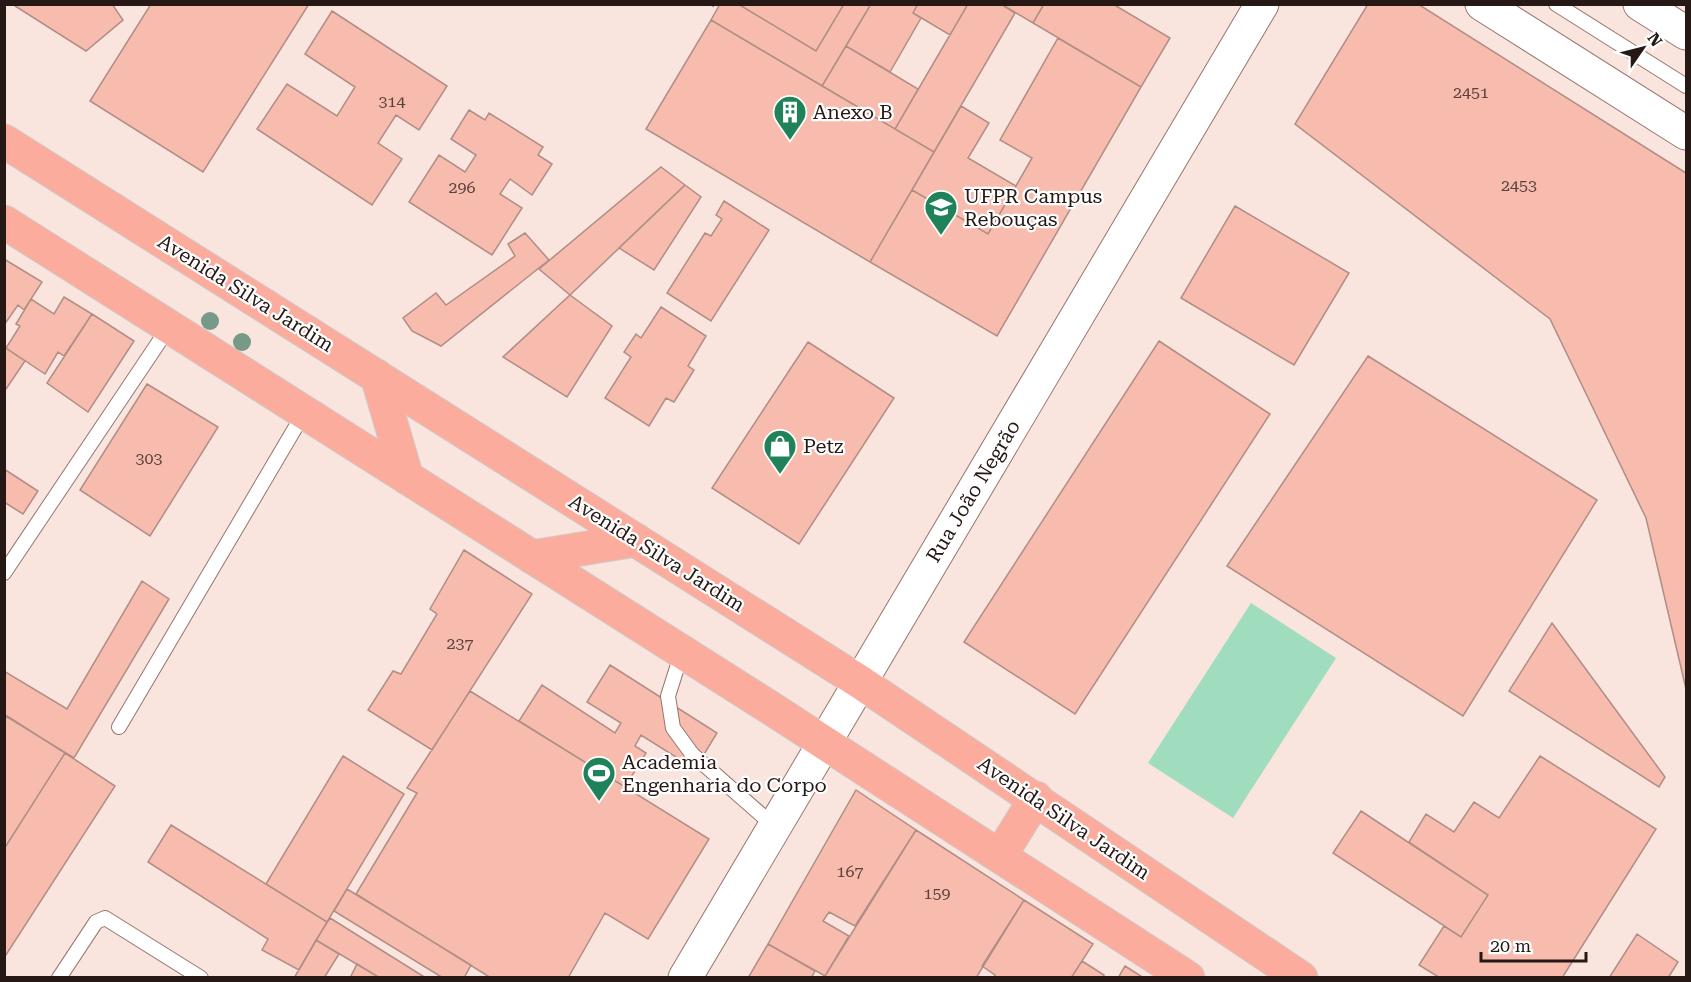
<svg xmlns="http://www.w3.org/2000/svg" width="1691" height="982" viewBox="0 0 1691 982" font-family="'Roboto Serif',serif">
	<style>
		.green { fill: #a0ddbe }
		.building { fill: #f7bcae; stroke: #b08d85; stroke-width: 1.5 }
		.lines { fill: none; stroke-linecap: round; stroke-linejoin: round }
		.service-casing { stroke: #97766e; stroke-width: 16 }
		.secondary-casing { stroke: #97766e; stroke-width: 35 }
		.primary-casing { stroke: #cfcccc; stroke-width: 35 }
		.path { stroke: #9a8883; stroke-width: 4; stroke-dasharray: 3 4.5; stroke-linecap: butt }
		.service { stroke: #fff; stroke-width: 14 }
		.secondary { stroke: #fff; stroke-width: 33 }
		.primary { stroke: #fbac9c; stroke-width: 33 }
		.tree { fill: #769a87 }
		.labels { text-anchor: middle; stroke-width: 4.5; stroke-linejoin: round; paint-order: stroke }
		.number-label { font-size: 16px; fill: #5a413b }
		.poi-label { font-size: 20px; fill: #251815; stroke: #fff; text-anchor: start }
		.street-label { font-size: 20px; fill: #251815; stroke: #fff }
	</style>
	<rect width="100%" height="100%" fill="#fae4de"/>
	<path class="green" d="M1251,603L1336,658L1233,818L1148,763Z"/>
	<path class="building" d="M16,4H112L123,20L86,51L15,6Z
		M151,4H309L203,172L90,101Z
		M720,4H738L816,51L844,4H871L822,86L711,20Z
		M738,4H844L816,51Z
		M871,4H918L913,13L921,18L890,72L846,46Z
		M918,4H968L950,35L913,13Z
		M968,4H1001L1015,13L934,152L895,129Z
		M1001,4H1044L1033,23Z
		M1044,4H1113L1170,38L1141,87L1033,23Z
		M1368,4H1418L1686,173V689L1646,518L1550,319L1295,124Z
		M332,11L447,86L419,130L396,115L378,143L402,159L372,205L257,129L287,84L337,116L355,87L305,54Z
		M711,20L934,152L870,262L646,129Z
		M1058,38L1141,87L997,336L870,262L912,190L988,234L1032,158L1000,140Z
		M846,46L918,89L895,129L822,86Z
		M961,106L989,123L968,158L1016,186L988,234L912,190Z
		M469,110L485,120L489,113L543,147L538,155L552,164L532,195L510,179L500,194L522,208L492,255L409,202L439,155L465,172L476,155L451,139Z
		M661,167L685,185L570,295L539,269Z
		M685,185L701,197L654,270L619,248Z
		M724,201L769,230L711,321L667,293L705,233L711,236L722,219L716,215Z
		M1235,206L1349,273L1294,365L1181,298Z
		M525,233L549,260L441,346L412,331L403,318L436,293L446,305L515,256L508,244Z
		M4,259L42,282L24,310L18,305L4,325Z
		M570,295L612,326L567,397L503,357Z
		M64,297L92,314L64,356L58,352L45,374L6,348L20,326L16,324L31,299L54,314Z
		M661,307L706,336L688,366L694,370L674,402L666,398L649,426L605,398L631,357L624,352L636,334L641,338Z
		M92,314L134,341L88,412L47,383Z
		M1159,341L1270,414L1075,714L964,642Z
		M808,342L894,398L799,544L712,488Z
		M4,347L25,361L4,392Z
		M1368,356L1597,500L1463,716L1227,566Z
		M147,384L218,427L150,536L80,490Z
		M4,469L38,491L23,514L4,502Z
		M464,550L532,594L432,750L368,710L393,671L401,674L437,614L430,609Z
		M142,581L169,599L74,758L4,715V671L67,709Z
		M1552,623L1665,777L1659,787L1509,691Z
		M610,665L717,733L695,769L641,735L635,746L646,753L625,787L519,721L542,685L615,733L621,723L587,702Z
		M470,691L709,839L648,939L605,913L568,978H491L356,894L417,793L407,788Z
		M7,716L65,753L4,849V720Z
		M65,753L115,786L4,958V849Z
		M343,756L404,794L327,922L266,884Z
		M1540,756L1656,829L1562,978H1440L1419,965L1444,926L1461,937L1488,895L1409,842L1426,814L1454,832L1474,802L1499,818Z
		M856,790L916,830L855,926L829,912L823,921L849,936L825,976L768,944Z
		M1361,811L1488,895L1461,937L1333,853Z
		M171,825L327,922L299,970L262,950L268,939L148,862Z
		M916,830L1024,900L976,978H828L825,976Z
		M347,889L471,965L464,978H443L334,911Z
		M1024,900L1093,944L1071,978H994L995,975L982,966Z
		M330,918L426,978H380L316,940Z
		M1637,934L1678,962L1668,978H1609Z
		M316,940L339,954L324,978H294Z
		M768,944L815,971L811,978H748Z
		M1082,961L1104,975L1102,978H1071Z
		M357,964L380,978H350Z
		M1125,966L1144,978H1118Z"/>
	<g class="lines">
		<defs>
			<path id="service" d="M1556,4L1686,86
				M4,573L169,327
				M682,652L668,696L673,728L692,754L774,826
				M119,727L304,413
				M59,978L96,922L105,918L201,978"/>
			<path id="secondary" d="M1482,4L1686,133
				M1640,4L1686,33
				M685,978L1262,4"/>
			<path id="primary" d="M4,141L860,682L1301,978
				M4,222L769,707L1188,978
				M377,376L407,478
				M532,557L636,540
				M1000,856L1036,798"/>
		</defs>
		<use href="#service" class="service-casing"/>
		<use href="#secondary" class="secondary-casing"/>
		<use href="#primary" class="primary-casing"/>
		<path class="path" d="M712,4L718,8"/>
		<use href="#service" class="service"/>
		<use href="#secondary" class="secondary"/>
		<use href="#primary" class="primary"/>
	</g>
	<g class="tree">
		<circle cx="210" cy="321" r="9"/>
		<circle cx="242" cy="342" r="9"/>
	</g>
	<defs>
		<symbol id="building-pin" viewBox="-11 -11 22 30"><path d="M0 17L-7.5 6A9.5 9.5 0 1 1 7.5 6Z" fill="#1f825b" stroke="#fff"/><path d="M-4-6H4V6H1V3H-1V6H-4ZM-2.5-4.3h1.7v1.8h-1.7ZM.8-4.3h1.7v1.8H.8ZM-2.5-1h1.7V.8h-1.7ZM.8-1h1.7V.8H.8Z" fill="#fff"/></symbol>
		<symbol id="university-pin" viewBox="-11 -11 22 30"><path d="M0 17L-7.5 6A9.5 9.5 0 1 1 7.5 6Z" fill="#1f825b" stroke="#fff"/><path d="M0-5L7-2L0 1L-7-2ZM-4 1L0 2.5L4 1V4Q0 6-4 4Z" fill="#fff"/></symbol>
		<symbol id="shop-pin" viewBox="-11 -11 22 30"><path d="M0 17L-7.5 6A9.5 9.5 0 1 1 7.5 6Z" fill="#1f825b" stroke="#fff"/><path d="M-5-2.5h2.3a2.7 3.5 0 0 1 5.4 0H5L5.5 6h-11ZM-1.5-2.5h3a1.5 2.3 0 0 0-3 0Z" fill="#fff"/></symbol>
		<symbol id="stadium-pin" viewBox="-11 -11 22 30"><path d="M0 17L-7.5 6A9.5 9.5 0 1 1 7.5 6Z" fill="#1f825b" stroke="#fff"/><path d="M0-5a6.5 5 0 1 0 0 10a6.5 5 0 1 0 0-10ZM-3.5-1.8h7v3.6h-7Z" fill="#fff"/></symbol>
	</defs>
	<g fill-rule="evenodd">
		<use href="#building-pin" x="771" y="93" width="38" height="52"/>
		<use href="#university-pin" x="922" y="188" width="38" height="52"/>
		<use href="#shop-pin" x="761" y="427" width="38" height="52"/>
		<use href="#stadium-pin" x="580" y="754" width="38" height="52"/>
	</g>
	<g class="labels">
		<g class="number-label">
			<text x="1471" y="98">2451</text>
			<text x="392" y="107">314</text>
			<text x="1519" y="191">2453</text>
			<text x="462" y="193">296</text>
			<text x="149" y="464">303</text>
			<text x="460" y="649">237</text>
			<text x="850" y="877">167</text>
			<text x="937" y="899">159</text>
		</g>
		<g class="poi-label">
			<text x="813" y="119">Anexo B</text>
			<text x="964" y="203">UFPR Campus<tspan x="964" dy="23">Rebouças</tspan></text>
			<text x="803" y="453">Petz</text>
			<text x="622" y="769">Academia<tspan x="622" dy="23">Engenharia do Corpo</tspan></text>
		</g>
		<g class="street-label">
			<text transform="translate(246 293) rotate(32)" y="7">Avenida Silva Jardim</text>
			<text transform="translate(973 491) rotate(-59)" y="7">Rua João Negrão</text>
			<text transform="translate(657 553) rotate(32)" y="7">Avenida Silva Jardim</text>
			<text transform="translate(1064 818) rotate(34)" y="7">Avenida Silva Jardim</text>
		</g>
	</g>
	<rect width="1691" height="982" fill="none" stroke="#251815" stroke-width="12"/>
	<g transform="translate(1643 48) rotate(55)" stroke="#ffffff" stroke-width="4.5" paint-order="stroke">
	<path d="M0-4.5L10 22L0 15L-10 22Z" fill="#251815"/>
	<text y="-9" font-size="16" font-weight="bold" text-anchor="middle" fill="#251815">N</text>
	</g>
	<path d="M1481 952v9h105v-9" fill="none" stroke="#251815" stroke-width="3"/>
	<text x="1490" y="952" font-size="18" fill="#251815" stroke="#ffffff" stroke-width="4.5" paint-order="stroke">20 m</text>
</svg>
